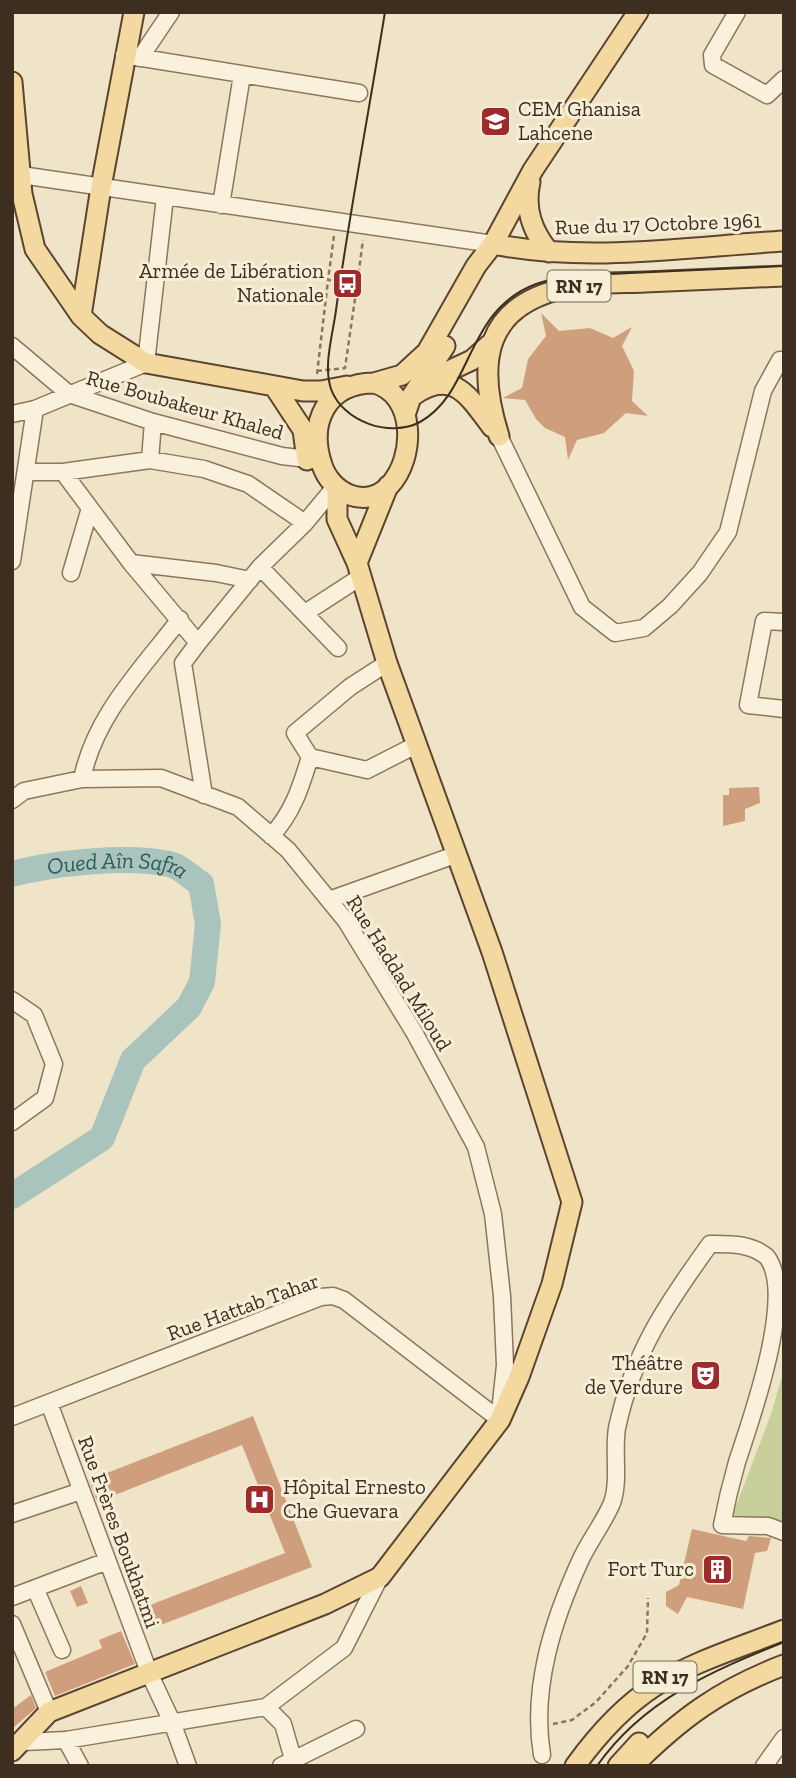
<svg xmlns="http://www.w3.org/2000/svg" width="796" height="1778" viewBox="0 0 796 1778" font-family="'Zilla Slab',serif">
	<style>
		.green { fill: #c9cf9b }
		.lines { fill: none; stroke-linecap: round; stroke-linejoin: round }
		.river { stroke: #a9c4bc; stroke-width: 26 }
		.building { fill: #cf9f7d }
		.minor-casing { stroke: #8d765c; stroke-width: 19 }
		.major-casing { stroke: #5b4430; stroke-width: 23 }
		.path { stroke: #8d765c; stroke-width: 2.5; stroke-dasharray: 5 3.5; stroke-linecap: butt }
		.minor { stroke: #faf1dc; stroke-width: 16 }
		.major { stroke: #f3d9a0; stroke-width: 19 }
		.tram { stroke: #3d2e20; stroke-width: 2 }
		.labels { text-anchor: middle; stroke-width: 6; stroke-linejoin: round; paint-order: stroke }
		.shield { fill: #f7eed8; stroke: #756857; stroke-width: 2 }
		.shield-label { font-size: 19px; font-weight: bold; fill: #3d2e20 }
		.poi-label { font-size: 21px; fill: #3d2e20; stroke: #f7eed8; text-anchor: end }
		.street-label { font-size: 21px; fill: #3d2e20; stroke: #f7eed8 }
		.water-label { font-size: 23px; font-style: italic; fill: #2f5d5a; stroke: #f7eed8 }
	</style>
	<rect width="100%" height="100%" fill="#f0e4c8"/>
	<path class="green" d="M784,1369V1529L731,1519L771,1414Z"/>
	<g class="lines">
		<path class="river" id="s1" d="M12,874C53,863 127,855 169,864C180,866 191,878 201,884L208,924L202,982L189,1007L133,1060L102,1138L12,1196"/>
	</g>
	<path class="building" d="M541,313L559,331L590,328L613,338L632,327L622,346L634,371L632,401L648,416L626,413L604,433L577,440L568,460L565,437L545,428L536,419L525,400L503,398L522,388L528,359L546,336Z
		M759,787L760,803L745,809V821L723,826V795H729V788Z
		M253,1416L312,1567L145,1631L137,1610L285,1553L242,1445L97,1502L89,1480Z
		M692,1529L746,1541L749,1536L771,1538L767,1551L755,1553L743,1609L687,1597L678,1614L666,1606V1592L679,1585Z
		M81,1586L88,1603L77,1607L70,1591Z
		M121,1631L135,1664L55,1696L45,1672L102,1648L99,1640Z
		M31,1695L36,1708L12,1729V1709Z"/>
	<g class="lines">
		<defs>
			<path id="minor" d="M737,12L712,55L713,65L767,95L784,79
				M124,55L359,93
				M140,58L171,12
				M21,175L493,244
				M221,205L242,75
				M12,346L69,394L153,422L282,456L316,460
				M12,414L35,409L146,363L165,197
				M499,436L582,607L615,633L644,628L670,606L700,573L728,532L763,391L780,360H784
				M150,460L153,422
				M28,472H63L150,460L204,469L248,484L305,523
				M63,472L131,563L198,643L260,567L305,523L334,488
				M12,561L35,409
				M131,563L216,573L250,580
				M260,567L338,648
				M71,573L90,508
				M305,613L362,576
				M784,622L764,621L748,705L784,709
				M198,643L183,663L204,795
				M387,663L350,687L295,733L310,757L367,770L416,745
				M82,779C95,715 142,669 180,619
				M12,800L24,791L82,779L161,778L238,807L288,850L346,921L414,1032L476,1147L493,1214L502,1296L505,1365L500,1412
				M271,836C293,813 301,786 310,757
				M329,900L455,855
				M12,1000L34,1015L54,1064L45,1098L12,1122
				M49,1403L150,1675L172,1722L188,1766
				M12,1417L321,1297L333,1296L344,1300L500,1420
				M12,1514L81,1491
				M35,1588L62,1650
				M12,1597L107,1561
				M12,1624L49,1712
				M266,1707L344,1648L380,1577
				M66,1740L80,1766
				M24,1742L66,1740L266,1707L283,1724L295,1766
				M542,1755C531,1688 553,1620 581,1559C590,1540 604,1522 612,1503C620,1480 613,1452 617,1428C633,1353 666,1305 710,1244C730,1244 751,1243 767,1257C796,1295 751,1419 737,1462C731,1483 726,1504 722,1525L768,1526L784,1532
				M281,1766L356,1729
				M764,1766L784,1738"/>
			<path id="major" d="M12,82L22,194L35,249L81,316L100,334L146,363L303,391H321L347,386
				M530,182C524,209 532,231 549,252
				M493,244C588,263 688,247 784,241
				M81,316L101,187L134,12
				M374,383L402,375L427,352L476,266L493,244L533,170L638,12
				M374,383C416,394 416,458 389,486C365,510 331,493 322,465C308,423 326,383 374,383Z
				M423,383L472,360L490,344
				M274,386L303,430L307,460
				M414,395C453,367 470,398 492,427
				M405,415L411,397L445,346
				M499,436C476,363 483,303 571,287C595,282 621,283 645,282C691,280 738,278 784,276
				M357,563L388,486
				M12,1751L49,1712L325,1604L380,1577L500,1420L519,1377L552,1284L572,1202L492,952L387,663L357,563L337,519V491
				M575,1766C640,1676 686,1668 784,1630
				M618,1766L639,1743
				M633,1766C681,1718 721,1689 784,1665"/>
		</defs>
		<use href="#minor" class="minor-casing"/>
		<use href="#major" class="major-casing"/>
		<path class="path" d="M334,236L328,280L357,285L363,240
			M317,371L345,368L357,285
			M317,374L328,280
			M553,1724L572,1720L596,1702L628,1666L647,1633L648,1598"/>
		<use href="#minor" class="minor"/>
		<use href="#major" class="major"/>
		<path class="tram" d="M385,12C369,111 350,210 336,310C333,334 323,365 331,389C343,422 390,438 420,422C474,392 464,311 536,284C566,273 599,275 630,273C682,271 733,268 784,266
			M597,1766C643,1700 712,1671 784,1642"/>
	</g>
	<defs>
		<symbol id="school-square" viewBox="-11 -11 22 22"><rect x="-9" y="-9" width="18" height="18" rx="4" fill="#9e2a2b" stroke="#f7eed8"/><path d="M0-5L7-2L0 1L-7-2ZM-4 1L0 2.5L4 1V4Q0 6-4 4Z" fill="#fff"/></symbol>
		<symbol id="bus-square" viewBox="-11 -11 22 22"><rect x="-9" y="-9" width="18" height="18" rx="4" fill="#9e2a2b" stroke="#f7eed8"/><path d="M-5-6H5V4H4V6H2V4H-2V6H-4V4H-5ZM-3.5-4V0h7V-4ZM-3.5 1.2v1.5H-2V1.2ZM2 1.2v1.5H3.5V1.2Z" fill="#fff"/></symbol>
		<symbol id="theatre-square" viewBox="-11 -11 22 22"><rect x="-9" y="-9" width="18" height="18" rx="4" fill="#9e2a2b" stroke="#f7eed8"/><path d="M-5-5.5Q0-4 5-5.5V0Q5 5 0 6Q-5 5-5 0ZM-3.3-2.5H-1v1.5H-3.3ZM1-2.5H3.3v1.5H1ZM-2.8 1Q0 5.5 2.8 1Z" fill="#fff"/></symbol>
		<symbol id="hospital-square" viewBox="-11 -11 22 22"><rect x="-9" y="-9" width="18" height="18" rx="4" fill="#9e2a2b" stroke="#f7eed8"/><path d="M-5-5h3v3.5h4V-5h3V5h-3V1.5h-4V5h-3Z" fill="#fff"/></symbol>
		<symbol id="building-square" viewBox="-11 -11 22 22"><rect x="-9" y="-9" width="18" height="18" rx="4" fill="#9e2a2b" stroke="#f7eed8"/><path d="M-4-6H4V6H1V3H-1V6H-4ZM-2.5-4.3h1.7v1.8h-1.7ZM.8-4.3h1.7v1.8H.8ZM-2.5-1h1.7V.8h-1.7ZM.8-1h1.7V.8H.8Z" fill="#fff"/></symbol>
	</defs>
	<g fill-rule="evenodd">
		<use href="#school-square" x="478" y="104" width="35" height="35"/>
		<use href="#bus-square" x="330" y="266" width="35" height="35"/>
		<use href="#theatre-square" x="688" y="1358" width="35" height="35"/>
		<use href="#hospital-square" x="242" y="1482" width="35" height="35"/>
		<use href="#building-square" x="700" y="1552" width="35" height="35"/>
	</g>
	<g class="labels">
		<g class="shield">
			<rect x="547.5" y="270.5" width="63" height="31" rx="5"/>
			<rect x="633.5" y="1661.5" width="63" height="31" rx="5"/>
		</g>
		<g class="shield-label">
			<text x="579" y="293">RN 17</text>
			<text x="665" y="1684">RN 17</text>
		</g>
		<g class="poi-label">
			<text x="518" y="116" text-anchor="start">CEM Ghanisa<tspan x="518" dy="24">Lahcene</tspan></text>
			<text x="324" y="278">Armée de Libération<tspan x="324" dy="24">Nationale</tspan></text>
			<text x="683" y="1370">Théâtre<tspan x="683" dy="24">de Verdure</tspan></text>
			<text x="283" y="1494" text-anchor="start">Hôpital Ernesto<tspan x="283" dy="24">Che Guevara</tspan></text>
			<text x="694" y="1576">Fort Turc</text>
		</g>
		<g class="street-label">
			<text transform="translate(658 224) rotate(-2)" y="7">Rue du 17 Octobre 1961</text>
			<text transform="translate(185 405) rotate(16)" y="7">Rue Boubakeur Khaled</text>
			<text transform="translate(399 973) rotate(58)" y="7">Rue Haddad Miloud</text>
			<text transform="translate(243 1307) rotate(-20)" y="7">Rue Hattab Tahar</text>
			<text transform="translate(119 1532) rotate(70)" y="7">Rue Frères Boukhatmi</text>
		</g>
		<g class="water-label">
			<text dy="8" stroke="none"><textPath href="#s1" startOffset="107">Oued Aîn Safra</textPath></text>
		</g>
	</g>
	<rect width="796" height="1778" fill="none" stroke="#3d2e20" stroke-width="28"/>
</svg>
